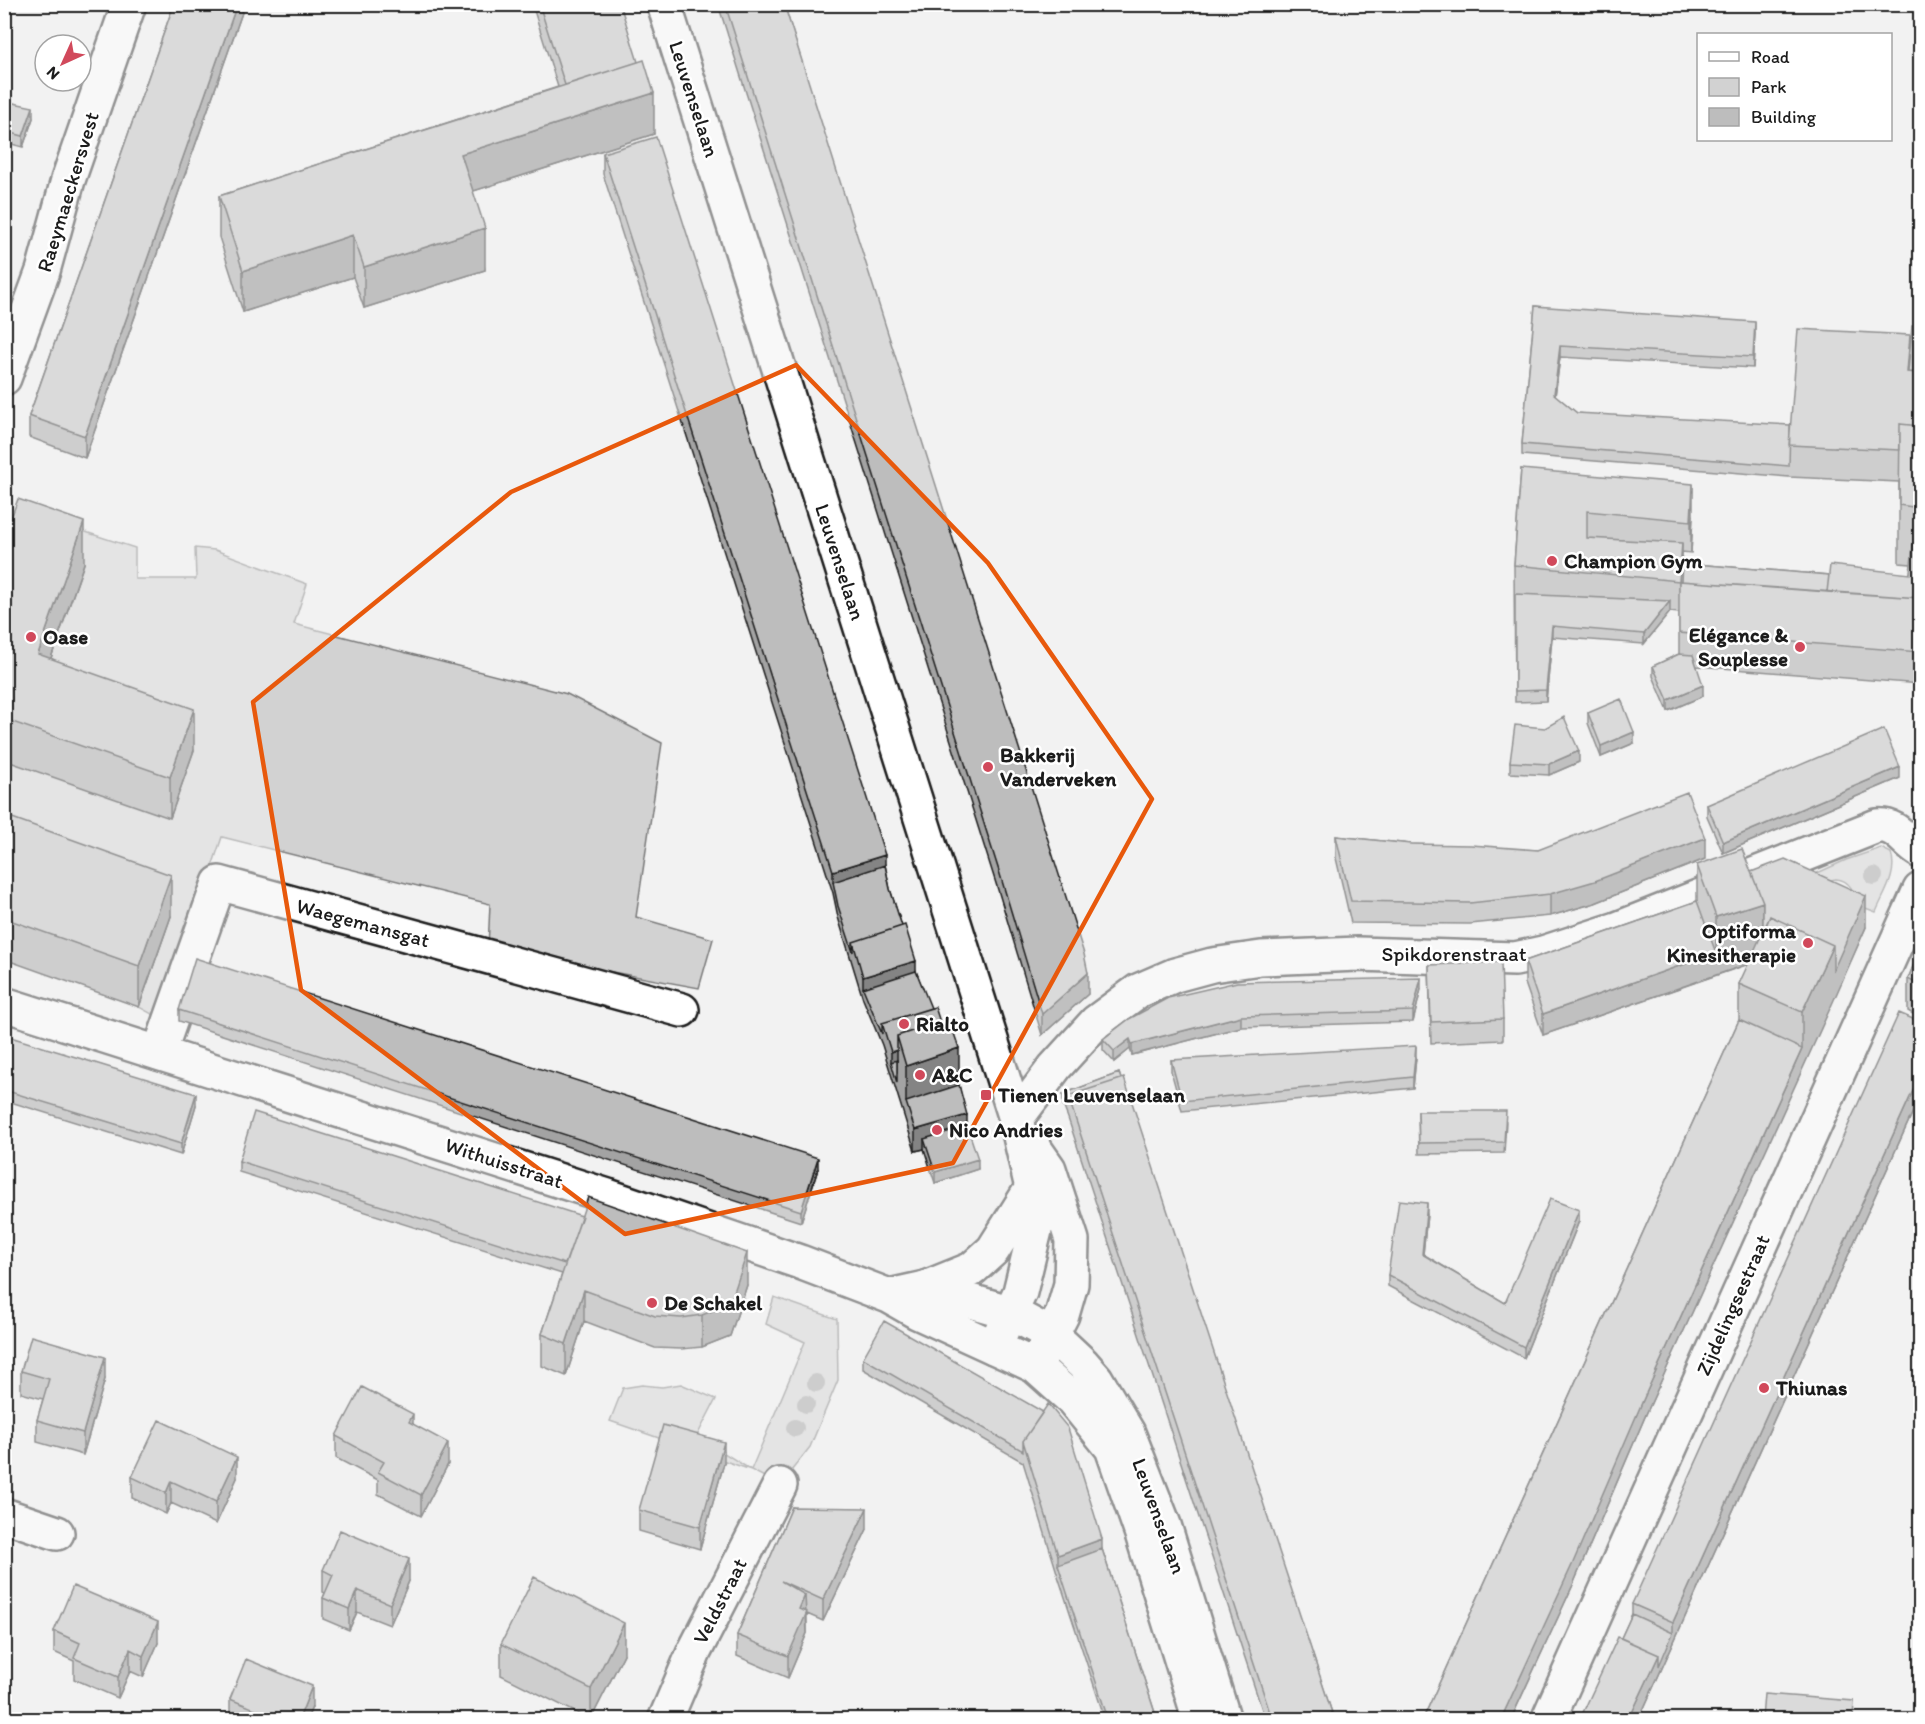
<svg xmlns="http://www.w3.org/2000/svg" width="1925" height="1724" viewBox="0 0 1925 1724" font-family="Itim,sans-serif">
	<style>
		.green { fill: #d2d2d2; stroke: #777; stroke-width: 1.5 }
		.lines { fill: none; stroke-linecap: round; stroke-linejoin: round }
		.minor-casing { stroke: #1c1c1c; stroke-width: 38 }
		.major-casing { stroke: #1c1c1c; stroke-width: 38 }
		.minor { stroke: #fff; stroke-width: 33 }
		.major { stroke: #fff; stroke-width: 33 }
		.tree { fill: #a0a0a0 }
		.wall { fill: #a3a3a3; stroke: #1c1c1c; stroke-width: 1.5 }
		.shaded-wall { fill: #848484; stroke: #1c1c1c; stroke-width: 1.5 }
		.building { fill: #bdbdbd; stroke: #1c1c1c; stroke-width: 1.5 }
		.marked { fill: none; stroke: #e8590c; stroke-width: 4.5; stroke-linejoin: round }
		.poi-dot { fill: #d1495b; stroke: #fff; stroke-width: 2 }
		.labels { text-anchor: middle; stroke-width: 5; stroke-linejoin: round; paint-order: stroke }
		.street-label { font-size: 21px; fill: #1c1c1c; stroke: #fff }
		.poi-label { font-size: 21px; font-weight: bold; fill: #1c1c1c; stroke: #fff; text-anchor: start }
	</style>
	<rect width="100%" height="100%" fill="#f2f2f2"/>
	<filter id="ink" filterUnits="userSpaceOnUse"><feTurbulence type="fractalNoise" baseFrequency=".0167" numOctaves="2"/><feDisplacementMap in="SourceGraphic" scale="12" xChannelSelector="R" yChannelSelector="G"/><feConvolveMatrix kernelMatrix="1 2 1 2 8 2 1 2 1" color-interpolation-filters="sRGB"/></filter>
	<g filter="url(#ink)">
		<path class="green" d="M61,524L135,548V579H196L195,548L215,550L307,584L294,624L567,694L662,743L636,917L713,939L699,988L488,949L490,904L222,837L161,1019L139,1007L171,916L5,857V760L38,695L84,564Z
			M1881,848L1891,853C1898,874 1884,893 1876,912L1855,904C1855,892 1850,880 1836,879C1831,879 1827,882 1822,882C1815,882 1809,880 1802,880L1846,860Z
			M774,1297L837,1319L838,1380L810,1447L780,1485L751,1470L610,1421L623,1388L642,1385L662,1387L681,1384L716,1399L697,1436L751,1470L805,1342L766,1324Z"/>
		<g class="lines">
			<defs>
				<path id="minor" d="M664,4L1016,1119L1032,1188L1036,1226L1020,1292L994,1347
					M4,378L43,271L68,180L129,4
					M159,1053L219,883L682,1010
					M1016,1119L1055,1067L1096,1022L1138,991L1175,975L1212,965L1261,958L1358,954L1515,959L1543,953L1617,929L1877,826C1898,824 1904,842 1920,851
					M1035,1149L1049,1169L1072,1240L1071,1284L1062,1315L1038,1361
					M925,1288L972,1269L993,1250L1032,1188
					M4,1515L57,1533
					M665,1720L694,1652L780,1485
					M1548,1720L1920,890"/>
				<path id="major" d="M4,1004L608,1196L800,1262L889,1296L917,1312L1035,1366L1073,1400L1112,1448L1143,1537L1200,1720
					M889,1296L925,1288L1009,1312L1052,1335L1083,1364L1096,1379L1128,1433L1164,1525L1224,1720"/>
			</defs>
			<use href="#minor" class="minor-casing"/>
			<use href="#major" class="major-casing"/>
			<use href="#minor" class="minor"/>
			<use href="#major" class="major"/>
		</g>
		<g class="tree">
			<circle cx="1874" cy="876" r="9"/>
			<circle cx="816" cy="1383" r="9"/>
			<circle cx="806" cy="1404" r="9"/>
			<circle cx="795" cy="1428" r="9"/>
		</g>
		<path class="wall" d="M61,4H74L73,8Z
			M174,4H245L85,458L29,437V416Z
			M532,4H620L654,134L473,191L485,270L364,308L353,277L243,312L219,237V196L558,87Z
			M718,4H784L1088,994L1042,1035L999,893Z
			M4,101L33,118L23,147L4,142Z
			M603,153L885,865L890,889L916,971L959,1085L967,1126L978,1169L935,1183L924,1149L915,1151L882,1045L863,999L838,917L833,893L603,174Z
			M1535,306L1755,333L1753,368L1560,357L1555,395L1577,413L1790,438L1910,347L1920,326V684L1696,666L1703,696L1668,711L1653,676V666L1679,654V613L1670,612L1644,644L1552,637L1546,701L1515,702L1514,565L1521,469L1693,515L1691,553L1682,552V563L1829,575L1910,574L1911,564L1899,563V482L1789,477L1522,455V444Z
			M4,537L84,563L51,658L194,750L170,818L4,760Z
			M1588,713L1634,743L1601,757L1588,723Z
			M1510,762H1579L1549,775L1510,773Z
			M1900,778L1723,853L1707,816V805Z
			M4,815L171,916L139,1007L4,959Z
			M1336,836L1411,844L1538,850L1705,859L1595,903L1550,916L1470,924L1351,923L1336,858Z
			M1697,865L1751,872L1866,927L1647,1412L1572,1587L1511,1719H1423L1739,1020V984L1749,964L1543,1035L1525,983V961L1697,901Z
			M1920,949V1018L1908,1011V979Z
			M1429,965L1503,1019V1040L1431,1043Z
			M1421,989L1413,1022L1241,1027L1132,1055L1130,1049L1114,1062L1103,1050V1039L1129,1019Z
			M179,1010L818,1169L801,1222L179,1021Z
			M4,1035L196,1105L181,1155L4,1100Z
			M1416,1057L1413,1088L1182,1111L1171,1071V1060Z
			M1119,1073L1334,1719H1265L1068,1118L1063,1105V1094Z
			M1920,1096L1639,1719L1621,1638L1632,1614V1604Z
			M1418,1111L1506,1122L1504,1153L1419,1154Z
			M239,1161L747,1285L730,1336L702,1347L681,1349L655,1348L584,1321L566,1376L542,1366V1334L562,1274L239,1172Z
			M1427,1214L1423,1254L1505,1303L1579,1221L1524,1358L1388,1286V1275Z
			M863,1358L1043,1412L1102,1549L1157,1719H1105L1058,1576L1023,1462L863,1369Z
			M21,1371L105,1379L83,1455L37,1442V1420L43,1399L21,1393Z
			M413,1424L448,1464L421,1516L378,1494V1480L336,1458V1436Z
			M724,1463L700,1549L639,1531V1510Z
			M132,1477L237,1478L216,1524L171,1503L166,1514L132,1498Z
			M792,1507L867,1529L823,1621L807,1614V1633L788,1678L737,1656V1635Z
			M323,1570L409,1581L390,1625L357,1612L349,1630L323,1619V1598L325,1593L323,1592Z
			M54,1631L158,1643L143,1677L130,1671L118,1698L74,1679V1661L54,1652Z
			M501,1644L624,1654L591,1719H589L501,1675Z
			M230,1699L312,1707L307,1719H230Z"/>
		<path class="shaded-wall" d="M237,4H245L85,458V436Z
			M5,6V27L4,31V10Z
			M654,93V134L461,195V154Z
			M33,107V118L23,147V136Z
			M485,228V270L364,308V267Z
			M353,235V277L243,312V271Z
			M1755,322V333L1753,368V357Z
			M1560,346V357L1554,405V394Z
			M1693,484V515L1691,553V521Z
			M84,522V563L38,695V654Z
			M1682,543V574L1680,602L1679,581Z
			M1670,601V612L1644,644V634Z
			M1552,626V637L1546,701V690Z
			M1703,685V696L1668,711V700Z
			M194,709V750L170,818V777Z
			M1634,732V743L1601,757V746Z
			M1579,751V762L1549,775V764Z
			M1900,767V778L1723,853V842Z
			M1705,838V859L1595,903L1550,916V894Z
			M885,855V876L833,882V871Z
			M171,875V916L139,1007V966Z
			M1866,896V927L1833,1002L1647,1412L1572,1587L1511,1719H1501L1647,1391L1802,1049V1012L1833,945Z
			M1763,902V959L1716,975L1543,1035V1014L1716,953V917Z
			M916,961V982L863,988V977Z
			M1088,973V994L1042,1035V1014Z
			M1421,978V989L1413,1022V1011Z
			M1241,1016V1027L1132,1055V1044Z
			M1130,1039V1049L1114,1062V1051Z
			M1416,1046V1057L1413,1088V1077Z
			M959,1048V1106L906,1102V1066Z
			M897,1050V1071L891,1062V1052Z
			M1920,1075V1096L1639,1719H1629L1659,1655L1673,1633V1622Z
			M196,1094V1105L181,1155V1144Z
			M967,1115V1136L924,1139V1149L915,1151V1130Z
			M818,1158V1169L801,1222V1211Z
			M978,1159V1169L935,1183V1172Z
			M1427,1203V1214L1422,1265V1254Z
			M1579,1210V1221L1524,1358V1347Z
			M747,1253V1285L730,1336L702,1347V1315Z
			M584,1290V1321L566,1376V1344Z
			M105,1357V1379L83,1455V1433Z
			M413,1414V1435L409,1422Z
			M724,1442V1463L700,1549V1527Z
			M448,1443V1464L421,1516V1495Z
			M237,1457V1478L216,1524V1502Z
			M171,1481V1503L166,1514V1493Z
			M867,1508V1529L823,1621V1600Z
			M1102,1539V1560L1058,1565V1555Z
			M409,1559V1581L390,1625V1604Z
			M357,1590V1612L349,1630V1609Z
			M805,1595L807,1633L788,1678V1656L799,1609Z
			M158,1622V1643L143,1677V1656Z
			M624,1623V1654L591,1719V1689Z
			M130,1649V1671L118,1698V1677Z
			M312,1686V1707L307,1719H299Z"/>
		<path class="building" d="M174,4H237L85,436L29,416Z
			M539,4H620L638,62L565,85Z
			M725,4H784L1084,954L1088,973L1042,1014L999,871Z
			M644,60L654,93L461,154L485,228L364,267L353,235L243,271L219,196Z
			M4,101L33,107L23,136L4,131Z
			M656,137L885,855L833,871L603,153Z
			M1535,306L1755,322L1753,357L1560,346L1554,394L1577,413L1790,425L1789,466L1522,444Z
			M1912,326H1920V373L1908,372Z
			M1798,329L1910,335L1907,372L1920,373V426L1900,424V450L1789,445Z
			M1900,424L1920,426V508L1899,505Z
			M1521,469L1693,484L1691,521L1587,511V538L1682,543L1679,581L1514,565Z
			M18,499L84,522L38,654L194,709L170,777L4,719V537Z
			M1913,545H1920V598L1827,592L1830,565L1910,574Z
			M1682,563L1829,575L1827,592L1681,581Z
			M1679,581L1920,598V652L1679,633Z
			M1515,594L1670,601L1644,634L1552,626L1546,690L1515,691Z
			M1679,654L1693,655L1703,685L1668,700L1653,666Z
			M1621,699L1634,732L1601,746L1588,713Z
			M1564,717L1579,751L1549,764L1510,762L1515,725L1545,728Z
			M1884,729L1900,767L1723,842L1707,805Z
			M1687,792L1705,838L1595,881L1550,894L1470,903L1351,901L1336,836L1411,844L1471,845L1538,850Z
			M4,815L171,875L139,966L4,918Z
			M1742,849L1763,902L1716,917L1697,865Z
			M1785,859L1866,896L1833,971V945L1770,916L1765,929L1763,924V902L1751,872Z
			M885,865L890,889L902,926L853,942V952L838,906L833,882Z
			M1697,901L1716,953L1543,1014L1525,961Z
			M1770,916L1833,945L1802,1012L1739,984Z
			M905,925L916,961L863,977L853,942Z
			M1920,949V986L1908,979Z
			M195,958L818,1158L801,1211L179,1010Z
			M1501,962L1503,1019L1431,1022L1429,965Z
			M916,971L931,1008L882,1023V1034L863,988Z
			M1421,978L1413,1011L1241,1016L1132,1044L1130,1039L1114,1051L1103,1039L1129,1019L1168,998L1237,982Z
			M935,1007L940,1022L897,1036V1050L891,1052L882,1023Z
			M1899,1013L1920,1022V1075L1673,1622L1632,1604Z
			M949,1019L959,1048L906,1066L897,1036Z
			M1739,1020L1802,1049L1647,1391L1572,1565L1501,1719H1423Z
			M4,1035L196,1094L181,1144L4,1090Z
			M1416,1046L1413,1077L1182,1101L1171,1060Z
			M897,1060V1083L891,1062Z
			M1119,1073L1121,1079L1068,1096V1107L1063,1094Z
			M1124,1078L1334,1719H1272L1068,1096Z
			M959,1085L967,1115L915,1130L906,1102Z
			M1418,1111H1506L1504,1142L1419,1143Z
			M254,1112L582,1216L565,1264L239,1161Z
			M967,1126L978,1159L935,1172L924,1139Z
			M588,1197L747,1253L730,1304L702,1315L681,1318L655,1316L584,1290L566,1344L542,1334Z
			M1550,1199L1579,1210L1524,1347L1388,1275L1399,1200L1427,1203L1422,1254L1505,1303Z
			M884,1321L1043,1412L1023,1441V1451L863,1358Z
			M31,1336L105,1357L83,1433L37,1420L49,1379L21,1371Z
			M362,1387L413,1414L409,1422L448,1443L421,1495L378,1472L384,1462L336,1436Z
			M1048,1404L1068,1428L1102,1539L1058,1555L1023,1441Z
			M159,1420L237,1457L216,1502L171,1481L166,1493L132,1477Z
			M663,1425L724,1442L700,1527L639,1510Z
			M792,1507L867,1508L823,1600L781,1581L805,1595L799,1609L807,1612L788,1656L737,1635Z
			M340,1530L409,1559L390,1604L357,1590L349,1609L323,1598L333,1575L323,1570Z
			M1102,1549L1157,1719H1108L1058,1565Z
			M534,1577L624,1623L591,1689L501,1644Z
			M73,1586L158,1622L143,1656L130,1649L118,1677L74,1658L80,1643L54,1631Z
			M1632,1614L1673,1633L1659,1666V1655L1621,1638Z
			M1618,1637L1659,1655L1629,1719H1580Z
			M246,1659L312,1686L299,1719H280L230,1699Z
			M1764,1694L1854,1701L1853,1719H1762Z"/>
	</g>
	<path d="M0 0H1925V1724H0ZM796,365L988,563L1152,799L953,1163L625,1234L301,990L253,702L511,492Z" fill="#f2f2f2" fill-opacity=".55" fill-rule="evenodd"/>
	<path class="marked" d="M796,365L988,563L1152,799L953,1163L625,1234L301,990L253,702L511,492Z"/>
	<g class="poi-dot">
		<circle cx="1552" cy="561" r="6"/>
		<circle cx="31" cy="637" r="6"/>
		<circle cx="1800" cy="647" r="6"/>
		<circle cx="988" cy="767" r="6"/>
		<circle cx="1808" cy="943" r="6"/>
		<circle cx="904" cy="1024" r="6"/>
		<circle cx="920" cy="1075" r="6"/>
		<rect x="980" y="1089" width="12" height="12" rx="3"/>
		<circle cx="937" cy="1130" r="6"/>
		<circle cx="652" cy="1303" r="6"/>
		<circle cx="1764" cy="1388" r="6"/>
	</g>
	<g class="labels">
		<g class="street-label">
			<text transform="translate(694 99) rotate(72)" y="7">Leuvenselaan</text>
			<text transform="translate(68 192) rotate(-73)" y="7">Raeymaeckersvest</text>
			<text transform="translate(840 562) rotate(72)" y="7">Leuvenselaan</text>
			<text transform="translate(363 923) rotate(15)" y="7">Waegemansgat</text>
			<text x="1454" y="961">Spikdorenstraat</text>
			<text transform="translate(504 1163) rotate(18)" y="7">Withuisstraat</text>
			<text transform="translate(1733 1305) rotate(-66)" y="7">Zijdelingsestraat</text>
			<text transform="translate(1159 1516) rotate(70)" y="7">Leuvenselaan</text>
			<text transform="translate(720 1601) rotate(-63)" y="7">Veldstraat</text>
		</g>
		<g class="poi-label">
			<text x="1564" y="568">Champion Gym</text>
			<text x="1788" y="642" text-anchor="end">Elégance &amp;<tspan x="1788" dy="24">Souplesse</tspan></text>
			<text x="43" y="644">Oase</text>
			<text x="1000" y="762">Bakkerij<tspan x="1000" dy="24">Vanderveken</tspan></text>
			<text x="1796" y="938" text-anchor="end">Optiforma<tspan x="1796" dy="24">Kinesitherapie</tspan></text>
			<text x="916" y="1031">Rialto</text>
			<text x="932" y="1082">A&amp;C</text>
			<text x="998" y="1102">Tienen Leuvenselaan</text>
			<text x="949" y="1137">Nico Andries</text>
			<text x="664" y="1310">De Schakel</text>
			<text x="1776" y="1395">Thiunas</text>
		</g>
	</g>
	<rect width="1925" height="1724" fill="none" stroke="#fff" stroke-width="24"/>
	<rect x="12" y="12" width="1901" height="1700" fill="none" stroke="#1c1c1c" stroke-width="2" filter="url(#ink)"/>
	<rect x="1697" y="33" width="195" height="108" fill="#ffffff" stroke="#a4a4a4" stroke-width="1.5"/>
	<rect x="1709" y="52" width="30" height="9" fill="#ffffff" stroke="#a4a4a4" stroke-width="1.5"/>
	<text x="1751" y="63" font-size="18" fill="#1c1c1c">Road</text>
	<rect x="1709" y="78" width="30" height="18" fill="#d2d2d2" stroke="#a4a4a4" stroke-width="1.5"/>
	<text x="1751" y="93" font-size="18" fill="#1c1c1c">Park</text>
	<rect x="1709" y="108" width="30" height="18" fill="#bdbdbd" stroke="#a4a4a4" stroke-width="1.5"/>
	<text x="1751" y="123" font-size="18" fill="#1c1c1c">Building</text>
	<g transform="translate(63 63) rotate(225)"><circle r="28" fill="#ffffff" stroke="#a4a4a4" stroke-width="1.5"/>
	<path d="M0-4.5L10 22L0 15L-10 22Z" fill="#d1495b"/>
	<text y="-9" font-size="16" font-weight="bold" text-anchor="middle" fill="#1c1c1c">N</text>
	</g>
</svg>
